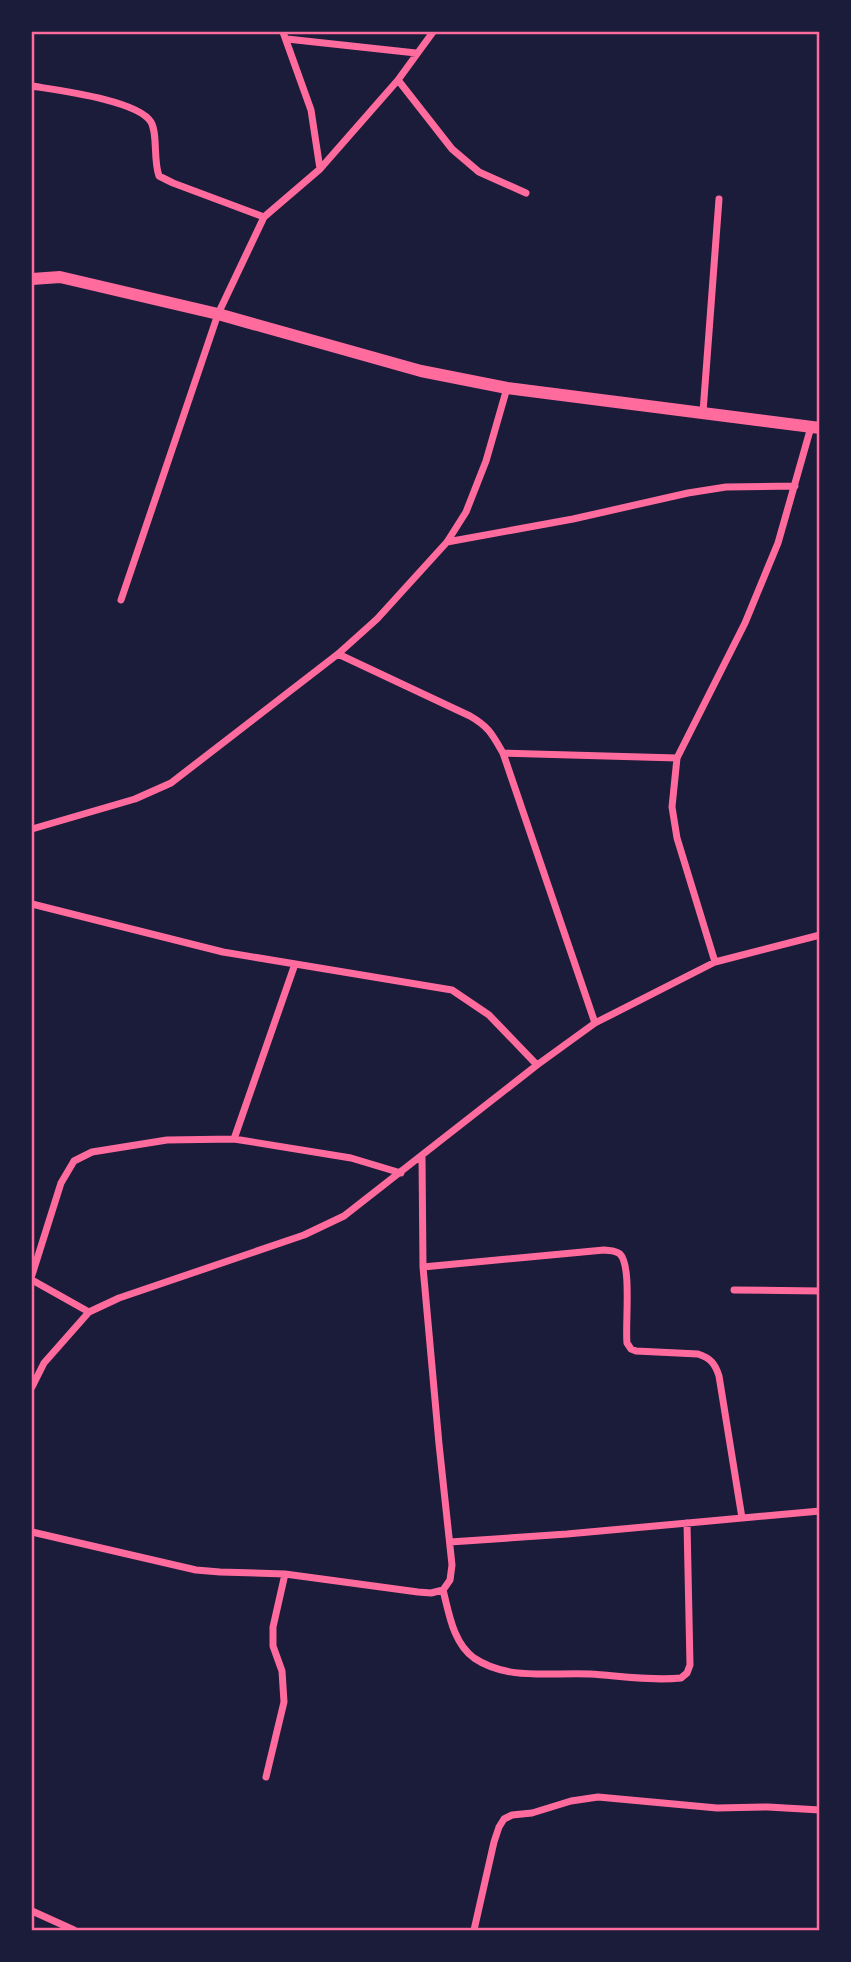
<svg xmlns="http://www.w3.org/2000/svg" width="851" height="1962" viewBox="0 0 851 1962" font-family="Rubik,sans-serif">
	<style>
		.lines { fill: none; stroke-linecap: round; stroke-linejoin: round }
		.minor { stroke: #ff6b9d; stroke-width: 7 }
		.tertiary { stroke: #ff6b9d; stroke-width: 12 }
		.neatline { fill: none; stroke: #ff6b9d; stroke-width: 2.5 }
	</style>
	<rect width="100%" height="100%" fill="#1b1b3a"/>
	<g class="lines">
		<path class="minor" d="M283,32L311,110L320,169
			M287,39L416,53
			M398,80L452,149L479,172L526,193
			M32,86C56,90 138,100 151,122C158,134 153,160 159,176L173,183L264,217
			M703,412L719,199
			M447,542L573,519L688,493L726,487L795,486
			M121,600L218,314L264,217L320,169L398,80L433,32
			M338,654L470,716C489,727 492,734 503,753L595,1023
			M503,753L677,758
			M32,829L135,799L171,783L338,654L377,619L447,542L466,512L486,461L507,388
			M32,904L223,952L452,990L489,1015L537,1065
			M715,962L677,838L672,807L677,758L745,623L778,543L811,427
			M234,1139L295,964
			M423,1267L604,1250C610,1251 615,1250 620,1254C632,1266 625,1325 627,1343L631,1349L636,1351L698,1354C710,1358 715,1363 719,1376L742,1518
			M32,1275L61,1183L74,1161L92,1152L167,1140L234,1139L351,1158L401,1173
			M32,1280L89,1312
			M734,1290L820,1291
			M32,1387L44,1363L89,1312L119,1298L304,1235L344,1216L537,1065L595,1023L715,962L820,935
			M32,1532L196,1570L220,1572L285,1574L418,1592L431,1593L443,1590L450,1580L452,1565L439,1444L423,1267L422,1156
			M450,1542L567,1534L820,1511
			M443,1590C449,1613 453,1643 474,1658C508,1681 551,1672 590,1674C620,1676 652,1681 681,1678L687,1673L690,1665L687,1523
			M266,1777L284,1702L282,1671L273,1646V1627L285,1574
			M32,1911L74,1930
			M474,1930L494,1842L499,1827L504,1819L512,1815L532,1813L571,1801L598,1797L717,1808L768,1807L820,1810"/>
		<path class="tertiary" d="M32,279L60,277L218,314L421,371L507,388L820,428"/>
	</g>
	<rect width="851" height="1962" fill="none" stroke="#1b1b3a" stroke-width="66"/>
	<rect x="33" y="33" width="785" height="1896" class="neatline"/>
</svg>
